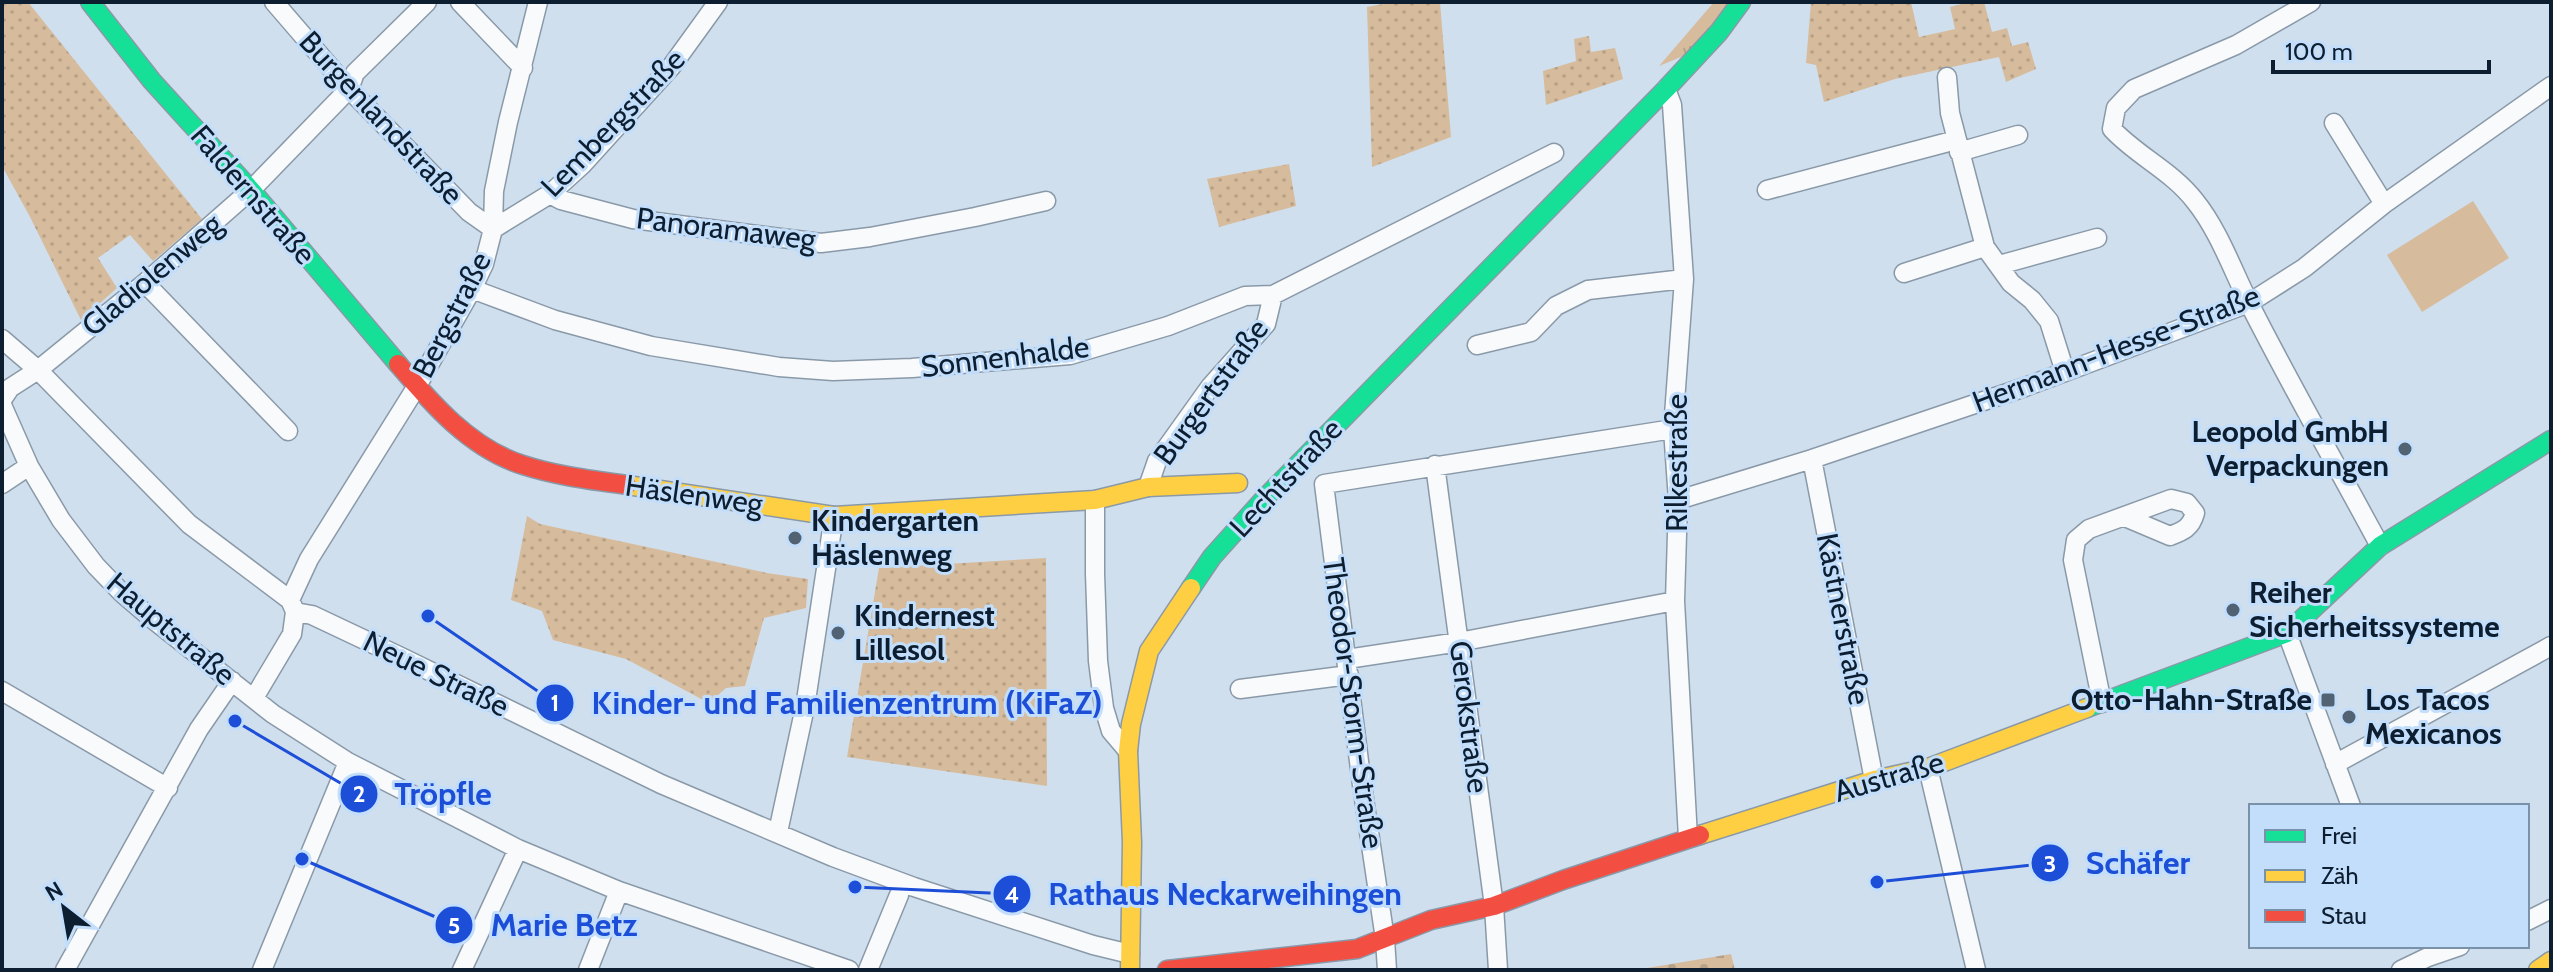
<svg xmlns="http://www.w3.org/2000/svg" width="2553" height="972" viewBox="0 0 2553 972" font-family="Cabin,sans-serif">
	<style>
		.grass { fill: url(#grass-tufts) }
		.cemetery { fill: url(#cemetery-stones) }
		.park { fill: #d6bc9c }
		.garden { fill: url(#garden-dots) }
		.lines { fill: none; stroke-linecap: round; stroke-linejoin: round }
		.street-casing { stroke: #8a99a8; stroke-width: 21 }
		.fast-casing { stroke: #8a99a8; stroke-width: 21 }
		.slow-casing { stroke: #8a99a8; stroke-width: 21 }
		.jam-casing { stroke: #8a99a8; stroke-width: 21 }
		.street { stroke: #f8fafc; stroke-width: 18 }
		.fast { stroke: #16e098; stroke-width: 18 }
		.slow { stroke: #ffcf43; stroke-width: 18 }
		.jam { stroke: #f24e42; stroke-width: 18 }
		.poi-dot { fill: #516272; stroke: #c3defb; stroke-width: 3 }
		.labels { text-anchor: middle; stroke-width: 6; stroke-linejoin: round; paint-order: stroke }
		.street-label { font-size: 30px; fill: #0d1e30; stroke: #c3defb }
		.poi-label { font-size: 30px; font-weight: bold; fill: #0d1e30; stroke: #c3defb; text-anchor: start }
		.leader { fill: none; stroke: #1d4ed8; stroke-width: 3 }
		.callout-dot { fill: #1d4ed8; stroke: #c3defb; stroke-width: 3 }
		.mark-label { font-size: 24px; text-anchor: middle; font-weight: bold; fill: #fff }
		.callout-label { font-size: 32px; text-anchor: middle; font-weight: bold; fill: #1d4ed8; stroke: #c3defb; stroke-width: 6; stroke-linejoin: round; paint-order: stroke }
	</style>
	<defs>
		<pattern id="grass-tufts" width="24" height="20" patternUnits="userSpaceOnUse" patternTransform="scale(2)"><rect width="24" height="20" fill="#d6bc9c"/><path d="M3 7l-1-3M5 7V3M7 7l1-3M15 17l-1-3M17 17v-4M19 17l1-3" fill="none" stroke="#b6a187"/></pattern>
		<pattern id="cemetery-stones" width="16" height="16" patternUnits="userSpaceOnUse" patternTransform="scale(2)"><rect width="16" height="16" fill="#d6bc9c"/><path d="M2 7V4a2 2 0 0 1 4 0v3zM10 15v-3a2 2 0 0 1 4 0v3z" fill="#b6a187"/></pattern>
		<pattern id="garden-dots" width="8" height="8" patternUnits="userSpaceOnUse" patternTransform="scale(2)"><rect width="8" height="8" fill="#d6bc9c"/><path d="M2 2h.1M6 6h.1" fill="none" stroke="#b6a187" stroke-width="1.8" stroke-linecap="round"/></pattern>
	</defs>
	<rect width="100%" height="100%" fill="#d0dfee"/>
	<path class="grass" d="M1714,2H1734L1693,52L1659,66Z"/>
	<path class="cemetery" d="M1731,954L1735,970H1635Z"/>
	<path class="park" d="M2473,201L2509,258L2422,312L2387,255Z"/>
	<path class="garden" d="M2,2H28L202,219L153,261L130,235L98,258L117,288L81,320L29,215L2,166Z
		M1393,2H1440L1451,137L1372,167L1367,7Z
		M1811,2H1911L1919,37L1955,29L1950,7L1969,2H1984L1992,32L2007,28L2012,46L2028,42L2036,69L2006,82L1999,57L1895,79L1824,102L1816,65L1806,63Z
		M1589,36L1591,52L1615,48L1623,79L1546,105L1543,71L1576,61L1574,39Z
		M1289,164L1296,206L1219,227L1207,179Z
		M527,516L540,524L767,573L808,579L806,608L764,618L745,686L726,688L709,703L626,659L553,640L542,611L511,600Z
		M1046,558L1047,786L847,757L879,568Z"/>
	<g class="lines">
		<defs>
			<path id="street" d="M274,2L349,89L469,212L493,229
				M460,2L523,68
				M2311,2L2236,45L2134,89L2116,108L2112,129C2137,156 2172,171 2195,201C2219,231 2232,269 2249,303C2291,386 2337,466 2380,546
				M1947,77L1950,113L1985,247L2011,283L2032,300L2049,321L2065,372
				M1666,89L1672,105L1684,279L1673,429L1678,500L1675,601L1688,838
				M2334,123L2384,204
				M1959,152L2018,135
				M1767,190L1956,140
				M550,194L561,200L633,219L821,243L870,237L975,217L1046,201
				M493,229L550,194L583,164L671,67L718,2
				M1999,265L2097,238
				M1904,273L1985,247
				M145,283L288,431
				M472,289L555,320L651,346L779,367L833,371L912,368L1070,355L1168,326L1245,296L1273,295L1554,153
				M2,339L38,370L189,524L290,600L294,609
				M1477,345L1531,332L1556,306L1588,290L1684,279
				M2,400L10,388L38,370L145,283L251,190L349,89L355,73L427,2
				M2,405L29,466L61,520L96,566L122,593L150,617L273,714L348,762L518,849L619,891L849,970
				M1812,459L1874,780
				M1435,465L1494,906L1498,970
				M2,484L29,466
				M1148,487L1157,461L1210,387L1266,324L1273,295
				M1095,500V574L1098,661L1104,708L1111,731L1128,751
				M1678,500L1812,459L2025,387L2249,303L2304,268L2384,204L2551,86
				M290,600L309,559L417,386L472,289L484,264L493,229L494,191L508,122L538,2
				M295,612L312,615L403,658L661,784L833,857L914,887L1093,945L1130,954
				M2287,633L2351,806
				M1347,659L1459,642L1675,601
				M1240,689L1349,675
				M2,691L168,788
				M254,698L292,634L295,612
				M2102,703L2073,560L2076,540L2089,529L2171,499L2187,503L2195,513C2191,528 2183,531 2170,536L2125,517
				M2335,764L2551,646
				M1928,768L1976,970
				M778,832L805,707L834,516
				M2527,921L2551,909
				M65,970L199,729L232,681
				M262,970L348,762
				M462,970L518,849
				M588,970L619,891
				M868,970L899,895
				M1387,970L1385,939L1362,785L1324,484L1673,429
				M2401,970L2428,957L2460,946"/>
			<path id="fast" d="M90,2L152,81L251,190L398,364
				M1191,588L1212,557L1264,499L1666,89L1719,32L1741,2
				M2087,708L2287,633L2380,546L2551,440"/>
			<path id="slow" d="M627,485L834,516L1095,500L1148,487L1238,483
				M1700,835L1874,780L1928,768L2087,708
				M1130,970L1132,842L1128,751L1131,724L1149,651L1191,588
				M2538,970L2551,961"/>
			<path id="jam" d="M398,364C432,404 471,449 523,465C557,476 592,480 627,485
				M1167,970L1357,949L1431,920L1494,906L1563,880L1700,835"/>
		</defs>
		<use href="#street" class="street-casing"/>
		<use href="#fast" class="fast-casing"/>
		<use href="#slow" class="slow-casing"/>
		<use href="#jam" class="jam-casing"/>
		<use href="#street" class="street"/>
		<use href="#fast" class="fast"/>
		<use href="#slow" class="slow"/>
		<use href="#jam" class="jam"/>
	</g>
	<g class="poi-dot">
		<circle cx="2405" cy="449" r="8"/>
		<circle cx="795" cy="538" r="8"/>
		<circle cx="2233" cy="610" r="8"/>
		<circle cx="838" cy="633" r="8"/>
		<rect x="2320" y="692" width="16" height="16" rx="4"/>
		<circle cx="2349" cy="717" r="8"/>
	</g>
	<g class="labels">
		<g class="street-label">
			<text transform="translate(381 118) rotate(47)" y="10">Burgenlandstraße</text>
			<text transform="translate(613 123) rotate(-46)" y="10">Lembergstraße</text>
			<text transform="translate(253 195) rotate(49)" y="10">Faldernstraße</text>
			<text transform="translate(726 229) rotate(7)" y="10">Panoramaweg</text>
			<text transform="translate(152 275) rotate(-40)" y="10">Gladiolenweg</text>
			<text transform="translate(452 315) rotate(-63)" y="10">Bergstraße</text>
			<text transform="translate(2116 349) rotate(-21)" y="10">Hermann-Hesse-Straße</text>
			<text transform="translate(1005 357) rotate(-7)" y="10">Sonnenhalde</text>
			<text transform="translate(1211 392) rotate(-54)" y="10">Burgertstraße</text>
			<text transform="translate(1677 463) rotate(-90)" y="10">Rilkestraße</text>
			<text transform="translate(1286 478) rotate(-47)" y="10">Lechtstraße</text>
			<text transform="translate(694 495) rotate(8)" y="10">Häslenweg</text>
			<text transform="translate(1843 619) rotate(79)" y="10">Kästnerstraße</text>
			<text transform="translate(171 629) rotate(40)" y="10">Hauptstraße</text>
			<text transform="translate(436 674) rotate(26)" y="10">Neue Straße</text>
			<text transform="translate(1353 703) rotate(82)" y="10">Theodor-Storm-Straße</text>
			<text transform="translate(1469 717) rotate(83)" y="10">Gerokstraße</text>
			<text transform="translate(1889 777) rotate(-16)" y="10">Austraße</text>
		</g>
		<g class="poi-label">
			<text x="2389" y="442" text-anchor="end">Leopold GmbH<tspan x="2389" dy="34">Verpackungen</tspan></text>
			<text x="811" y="531">Kindergarten<tspan x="811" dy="34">Häslenweg</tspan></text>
			<text x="2249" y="603">Reiher<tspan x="2249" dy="34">Sicherheitssysteme</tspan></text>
			<text x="854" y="626">Kindernest<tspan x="854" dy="34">Lillesol</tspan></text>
			<text x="2312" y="710" text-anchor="end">Otto-Hahn-Straße</text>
			<text x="2365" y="710">Los Tacos<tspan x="2365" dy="34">Mexicanos</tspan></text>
		</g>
	</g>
	<path class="leader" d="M428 616L555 703M235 721L359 794M1877 882L2050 863M855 887L1012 894M302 859L454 925"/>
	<g class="callout-dot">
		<circle cx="428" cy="616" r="8"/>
		<circle cx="235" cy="721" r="8"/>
		<circle cx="1877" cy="882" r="8"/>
		<circle cx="855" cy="887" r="8"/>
		<circle cx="302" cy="859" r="8"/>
		<circle cx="555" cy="703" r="20"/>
		<circle cx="359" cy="794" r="20"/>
		<circle cx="2050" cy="863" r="20"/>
		<circle cx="1012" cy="894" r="20"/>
		<circle cx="454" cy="925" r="20"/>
	</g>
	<g class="mark-label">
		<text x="555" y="711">1</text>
		<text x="359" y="802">2</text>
		<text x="2050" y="872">3</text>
		<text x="1012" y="903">4</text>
		<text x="454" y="934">5</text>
	</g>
	<g class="callout-label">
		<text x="847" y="714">Kinder- und Familienzentrum (KiFaZ)</text>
		<text x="443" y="805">Tröpfle</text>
		<text x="2138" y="874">Schäfer</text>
		<text x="1225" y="905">Rathaus Neckarweihingen</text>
		<text x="564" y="936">Marie Betz</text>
	</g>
	<rect width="2553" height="972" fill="none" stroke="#0d1e30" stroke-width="8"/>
	<rect x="2249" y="804" width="280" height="144" fill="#c3defb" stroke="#7a91aa" stroke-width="2"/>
	<rect x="2265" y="830" width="40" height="12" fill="#16e098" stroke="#7a91aa" stroke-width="2"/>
	<text x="2321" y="844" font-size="24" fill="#0d1e30">Frei</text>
	<rect x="2265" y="870" width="40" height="12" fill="#ffcf43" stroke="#7a91aa" stroke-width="2"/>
	<text x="2321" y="884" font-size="24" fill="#0d1e30">Zäh</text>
	<rect x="2265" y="910" width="40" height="12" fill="#f24e42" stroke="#7a91aa" stroke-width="2"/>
	<text x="2321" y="924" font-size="24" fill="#0d1e30">Stau</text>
	<g transform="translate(64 908) rotate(329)" stroke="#c3defb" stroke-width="6" paint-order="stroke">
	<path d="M0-6L14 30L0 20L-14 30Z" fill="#0d1e30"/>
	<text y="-12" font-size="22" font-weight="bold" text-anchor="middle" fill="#0d1e30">N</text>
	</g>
	<path d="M2273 60v12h216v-12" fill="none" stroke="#0d1e30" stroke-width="4"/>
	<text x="2285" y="60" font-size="24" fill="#0d1e30" stroke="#c3defb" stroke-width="6" paint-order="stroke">100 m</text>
</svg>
